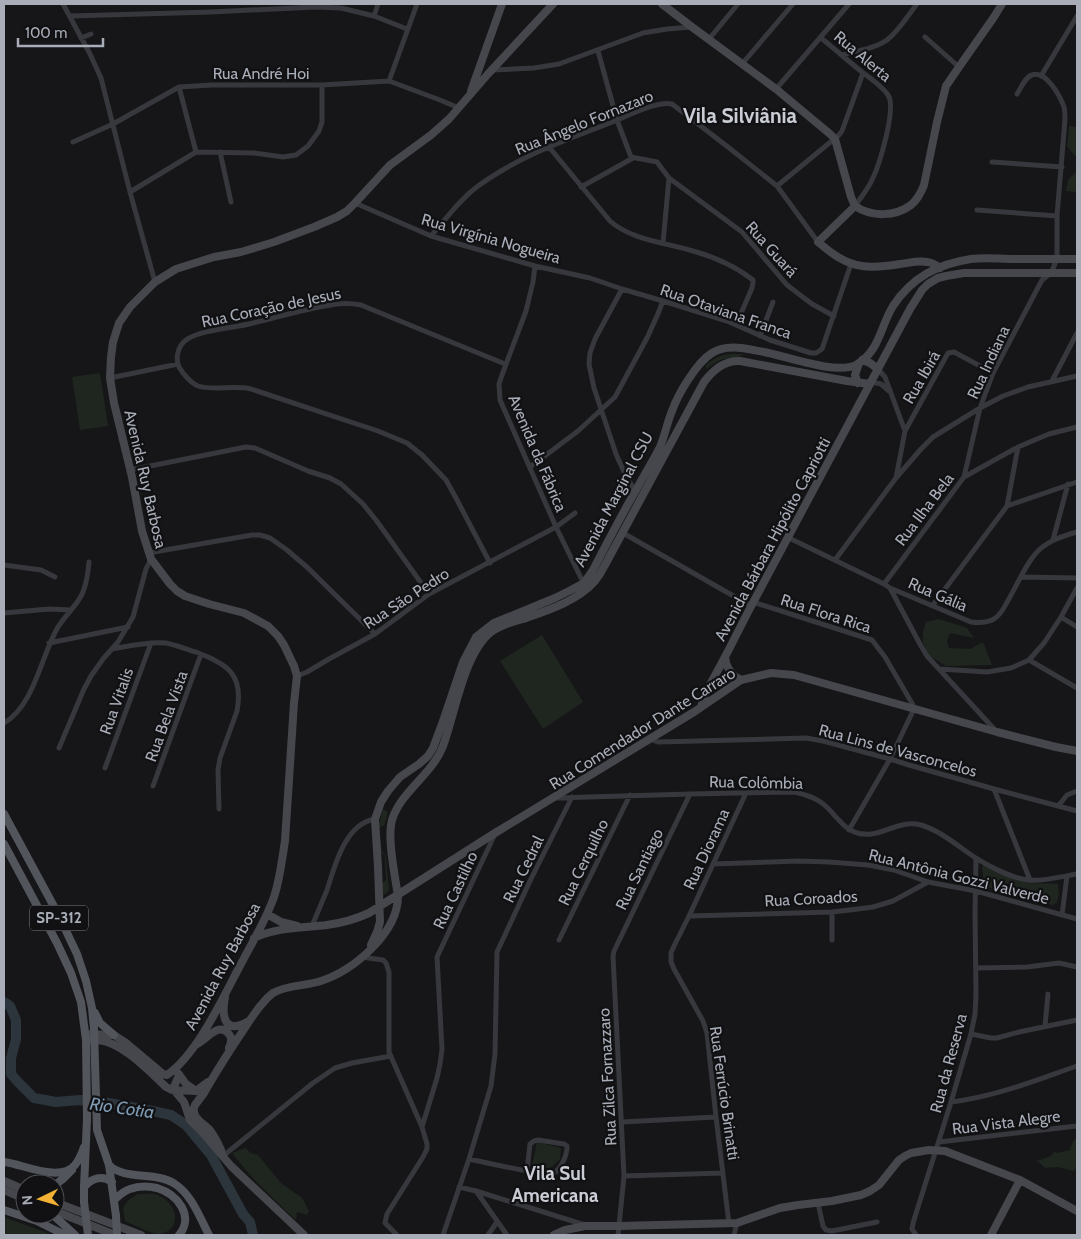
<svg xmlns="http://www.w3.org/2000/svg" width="1081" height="1239" viewBox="0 0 1081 1239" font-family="Cabin,sans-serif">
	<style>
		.green { fill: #1e261f }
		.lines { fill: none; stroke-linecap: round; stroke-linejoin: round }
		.river { stroke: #2c353c; stroke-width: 10 }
		.street { stroke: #37383d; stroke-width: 5 }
		.secondary { stroke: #45474d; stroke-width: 8 }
		.primary { stroke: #53555c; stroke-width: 8 }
		.primary-bridge { stroke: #53555c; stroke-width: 8 }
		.labels { text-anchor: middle; stroke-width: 4.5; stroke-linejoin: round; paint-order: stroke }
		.shield { fill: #111113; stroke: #7b7e86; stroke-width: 1 }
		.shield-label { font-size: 15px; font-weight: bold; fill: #a8adb8 }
		.street-label { font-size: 16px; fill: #a8adb8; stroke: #111113 }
		.water-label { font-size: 18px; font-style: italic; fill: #7f9bb3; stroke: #111113 }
		.quarter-label { font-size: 19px; font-weight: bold; fill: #c9ccd4; stroke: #111113 }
		.district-label { font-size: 21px; font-weight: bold; fill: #c9ccd4; stroke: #111113 }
	</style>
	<rect width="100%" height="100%" fill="#161618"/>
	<path class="green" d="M1069,126L1077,127V157L1074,155L1067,146Z
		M1077,171V192L1066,191L1068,180Z
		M730,354H744C738,359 732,357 724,359C718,360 712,365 706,369V365C713,359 720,355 730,354Z
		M100,373L108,426L80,430L72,377Z
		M938,619L952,623L967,628L974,638L950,633L947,641L949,648L970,649L983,642L992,665L946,666L928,655L923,643V632L926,622Z
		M542,635L583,702L543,729L500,661Z
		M383,809L388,812L384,826H382L379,829L382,852L386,856L389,890L387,893L383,895L382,884L386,880L385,856L380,852C378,837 378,824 383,809Z
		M984,865L1009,877L1029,883L1058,884L1059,893L1057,902L1053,905L987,887L984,883L982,867Z
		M1077,1138V1168L1073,1171L1058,1167L1045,1168L1037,1161L1051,1156L1054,1152L1058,1153L1070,1150L1073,1141Z
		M537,1142L561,1148L560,1159L547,1171L532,1166Z
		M245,1148L251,1153L258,1155L281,1183L302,1198L309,1211L307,1215L297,1212L296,1220C273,1199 251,1178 232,1153Z
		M138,1194C144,1194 152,1193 158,1195C165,1198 175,1207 175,1216C176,1226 168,1234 158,1234C152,1234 132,1224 125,1221L123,1208C127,1201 130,1198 138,1194Z
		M4,1217L53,1235H4Z"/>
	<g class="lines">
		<path class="river" d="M4,1002L10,1006L16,1020V1039L11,1058V1074L18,1082L34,1098L56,1102L80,1100L103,1102L148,1110L171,1115L186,1125L211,1155L243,1214L250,1222L253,1235"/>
		<path class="street" d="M63,4L90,54L101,78L130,192L155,282
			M70,16L211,12L315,7L341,8L374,16L407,29
			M374,16L378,4
			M925,37L959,67
			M81,38L91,34
			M821,38C835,49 848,61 862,72C871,79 882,86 888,95C897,108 879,166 872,180C868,189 861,197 855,206
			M709,39L738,4
			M598,51L617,120L631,157L657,162L669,178L742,232L787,285L812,304L834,316
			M842,55C857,51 874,49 887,40C899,31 908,15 917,4
			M742,64L793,4
			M492,70L534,68L559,64L643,33L667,29L692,27
			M1041,76L1077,16
			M389,81L417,4
			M179,87L196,152
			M776,89L849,4
			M73,142L113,124L179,87L212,85H322L389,81L440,100L459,108
			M549,147L610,221C631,240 667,243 693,251C715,257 735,266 753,280V283L752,288L736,325
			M220,152L231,202
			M992,162L1062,167
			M777,186L839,135L842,131L863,73
			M581,187L633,158
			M130,192L196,152L254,153L283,157L296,155L308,146L319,131L322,122V85
			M355,203L431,236L535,266L590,278L622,289L663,301L727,321L770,340L811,353H816L822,349L851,264
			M977,210L1057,216
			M431,236C446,219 459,200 478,186C519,156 568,139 615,121C629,115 657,101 672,104L728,147L777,186L818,242
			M663,243L669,178
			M535,266L533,282L526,311L502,375L499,384L500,400L556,527L584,584
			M622,289L595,339L590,353L589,364L594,388L616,454L625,474L635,491
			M760,336L773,302
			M878,369L885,377L905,431L896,478
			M110,378L178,364
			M1052,381L1077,333
			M871,382L881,384L889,391
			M905,431L948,353L954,352L993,373
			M530,467L578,431L615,397L647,338L657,316L663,301
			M130,470L246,447L255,448L308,471L330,478L341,484L351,493L363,504L376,520L429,594
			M964,477L980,408L993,373L1042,280L1051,273L1057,259V216L1065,119C1065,115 1065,111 1064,107C1060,96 1046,70 1032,75C1025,77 1021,88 1017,94
			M1007,506L1018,447
			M623,533L751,606
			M787,537L884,584L890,588L971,622C979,623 987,623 994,619C1000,615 1003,610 1006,604C1016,588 1026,562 1039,550C1050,540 1063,536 1077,532
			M1053,540L1068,484
			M148,553L252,535H260L270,538L287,550L308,568L375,634
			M835,560L896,478L921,449L933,437L980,408L1003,396L1028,387L1077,376
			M490,563L456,498L446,480L422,455L407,443L378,431L251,389C234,385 213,391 198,386C191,383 183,374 179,367C175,358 178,346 186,340C200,330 232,328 249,324C276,318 303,309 331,305C341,303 351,303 361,305L505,364
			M4,565L41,570L55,577
			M1022,577L1077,578
			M884,584L964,477L1018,447L1049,434L1077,427
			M890,588L921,646L927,656L996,731
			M753,602L872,640L885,657L913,705L914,709L890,759L849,830
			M933,605L1007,506L1077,482
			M4,613L49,609L70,610
			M1061,617L1077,627
			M49,643L128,627
			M112,649C129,646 149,641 166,643C176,645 186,649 196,652C227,664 244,674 237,711L220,758L218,770L219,809
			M1029,660L1077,688
			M939,669L987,672L1011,668L1029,660L1044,643L1061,617L1077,588
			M297,676L307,672L329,659L375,634L429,594L556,527L575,513
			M4,723C34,706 41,656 58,627C65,615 78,605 83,592C87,582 88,573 89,562
			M650,739L658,742L806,738L823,741L890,759L909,765L994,789L1077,811
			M59,748L84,689L91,676L103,659L118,642L133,617L146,569L151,559
			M105,768L151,643
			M153,786L201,654
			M994,789L1030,880
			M554,798L690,794L794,792C813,796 823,801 835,816C840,821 845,828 852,831C877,843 896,818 921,825C938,830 953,842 967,852C982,863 1010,878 1028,880C1041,882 1064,876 1077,874
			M1059,805L1067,795L1077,791
			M713,864L799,861L829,862L868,865L894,870L928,882L976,891L1077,919
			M1062,915L1067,876
			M689,916L832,912L858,909L873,907L893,901L928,882
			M312,926C317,914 322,902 327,890C335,865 345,824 375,819
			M559,940L630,795
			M832,940V912
			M361,957L383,960L386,963L389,972V1052L422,1127L427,1144V1149L423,1157L387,1214L385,1223L397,1235
			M976,968L1027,967L1059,963L1077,967
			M1045,1026L1048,994
			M971,1034L991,1038H997L1019,1032L1077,1020
			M951,1102C995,1097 1036,1080 1077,1066
			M622,1122L716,1117
			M422,1127L437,1078L440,1064L442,1049L437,957L495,834
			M939,1142L1077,1126
			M223,1156L313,1083L335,1068L352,1063L391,1056
			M469,1159C496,1165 523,1171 551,1175C561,1170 567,1156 567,1146L564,1144L538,1140L534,1141L530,1144L527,1171
			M624,1176L723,1173
			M459,1187L476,1191L585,1225
			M476,1191L507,1235
			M818,1203L823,1226L826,1230L832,1231L877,1222
			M729,1224L716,1117L707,1033L703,1021L674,969L671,962V953L674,946L689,916L746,793
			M443,1235L469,1159L491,1086L495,1054L497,952L530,881L572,797
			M488,1235L497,1222
			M618,1235L624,1176L613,956L614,951L690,794
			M734,1235L737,1223
			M916,1235L912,1229L913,1223L951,1102L971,1034L975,1014L976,995L975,912L976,858"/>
		<path class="secondary" d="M662,4L692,27L776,89L830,134L835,139L851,197L855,206
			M471,91L502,4
			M855,206C871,217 895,217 911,205C917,200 921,193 924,185L937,122L946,86L959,67L994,17L1002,4
			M855,206L818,242C831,253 845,264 862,266C874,268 888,266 900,264C909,263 918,260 927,262C932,262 936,265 940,268
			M862,360L870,363L878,369
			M858,383L855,375L859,363
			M725,657C726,668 731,675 741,680
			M701,707L705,694L725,657L748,612L910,309L922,290L928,284L938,278L946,276L964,273H1077
			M267,914L281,922L297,926
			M254,938C277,927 303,928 327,925C342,923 356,919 369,913L495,833L694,712L741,680L771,673L794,675L997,732L1056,747L1077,751
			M371,945L377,932L380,922L378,867L375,819L381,802L388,791L400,777L419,764L428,756L433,748L442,724L463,662L476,637L494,623L555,598L571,590L584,583L593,570C607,543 621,516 636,490C644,475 653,461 660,447C665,435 667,423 672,411C678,394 697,362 712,353C728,343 747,349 764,352C786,356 836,375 856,365C880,351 880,327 893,306C912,277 938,264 971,259C985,257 999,259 1013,259C1034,259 1056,259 1077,259
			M225,997C221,1018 225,1035 249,1021
			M86,1034L114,1035L125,1042L163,1074L167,1075C198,1054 224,995 242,962C253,941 266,920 274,897C280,879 282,859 285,841L294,703L297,676L294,666L284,645L278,636L268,626L244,613L209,604L185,596L177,591L170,584L151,559L142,531L132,477L114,403L110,378L111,357L113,342L119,323L130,307L155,282L176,269L214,257L241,252L274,242L314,227L337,217L347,211L355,203L390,165L431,135L449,119L488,74L553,4
			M86,1040C90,1040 94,1039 98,1040C122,1042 149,1071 166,1087L172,1090L196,1091L208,1082
			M197,1044C206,1040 218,1022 228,1033C233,1038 231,1043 229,1048
			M178,1073L186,1084L196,1091
			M179,1075L173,1089L184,1102L190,1120L202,1132L231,1166L304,1235
			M223,1156C220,1146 215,1137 209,1129C204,1124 195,1120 194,1112C193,1109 194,1108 195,1105C198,1101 201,1097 204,1093C214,1075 225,1058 236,1041C245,1029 252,1015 262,1004C265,1000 269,996 273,993C286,985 306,986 321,981C354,970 398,933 398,896C395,876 387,838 392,820C401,791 432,775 443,746C455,714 464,653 491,632C501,625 514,621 526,618C549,610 579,600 595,581C599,576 602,571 605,565L704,382C713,370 724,360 740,361L847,381L870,384
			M4,1181L25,1190
			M4,1190L25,1199
			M55,1202L141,1235
			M55,1211L115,1235
			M554,1235L565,1230L585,1226H619L737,1223L780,1208L798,1205L832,1201L861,1195L870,1191L879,1185L899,1160L905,1156L911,1153L929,1150L945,1151L1020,1180L1077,1211
			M991,1235L1020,1180"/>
		<path class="primary" d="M4,814L58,914L77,954L86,981L92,1008L94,1029L97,1130L109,1165L116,1216
			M4,844L57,943L71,973L81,1002L86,1040L87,1119L84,1187V1202
			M95,1013L100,1023L114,1035
			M4,1162C23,1164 60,1183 75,1165C79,1160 82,1153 84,1147
			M109,1165C125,1181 156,1171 175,1184C192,1195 200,1218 209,1235
			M55,1185L64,1178L72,1170
			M84,1187C92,1178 102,1175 112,1182
			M114,1200C119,1196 123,1191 130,1189C138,1186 149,1186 157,1188C177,1194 195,1216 179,1235
			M4,1210L37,1221L65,1235
			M52,1214L75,1235"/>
		<path class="primary-bridge" d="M84,1202L88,1235
			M116,1216L117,1235"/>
	</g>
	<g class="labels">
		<rect class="shield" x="30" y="905.5" width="58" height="25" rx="4"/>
		<g class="shield-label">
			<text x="59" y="923">SP-312</text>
		</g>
		<g class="street-label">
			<text transform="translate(863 56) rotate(40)" y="6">Rua Alerta</text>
			<text x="261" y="79">Rua André Hoi</text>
			<text transform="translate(584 122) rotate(-22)" y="6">Rua Ângelo Fornazaro</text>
			<text transform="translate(491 238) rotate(16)" y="6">Rua Virgínia Nogueira</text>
			<text transform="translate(772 249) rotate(48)" y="6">Rua Guará</text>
			<text transform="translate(271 307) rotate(-12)" y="6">Rua Coração de Jesus</text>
			<text transform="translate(726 311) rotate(19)" y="6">Rua Otaviana Franca</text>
			<text transform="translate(988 362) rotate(-65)" y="6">Rua Indiana</text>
			<text transform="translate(921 377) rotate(-60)" y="6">Rua Ibirá</text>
			<text transform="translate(538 453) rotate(67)" y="6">Avenida da Fábrica</text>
			<text transform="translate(146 479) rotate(77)" y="6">Avenida Ruy Barbosa</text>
			<text transform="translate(613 499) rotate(-62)" y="6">Avenida Marginal CSU</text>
			<text transform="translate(924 509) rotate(-53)" y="6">Rua Ilha Bela</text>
			<text transform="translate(772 539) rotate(-62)" y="6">Avenida Bárbara Hipólito Capriotti</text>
			<text transform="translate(938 594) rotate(23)" y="6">Rua Gália</text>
			<text transform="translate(406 598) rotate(-33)" y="6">Rua São Pedro</text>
			<text transform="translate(826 613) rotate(18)" y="6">Rua Flora Rica</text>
			<text transform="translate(116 701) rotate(-70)" y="6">Rua Vitalis</text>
			<text transform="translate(166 716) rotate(-70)" y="6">Rua Bela Vista</text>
			<text transform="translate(642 728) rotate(-32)" y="6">Rua Comendador Dante Carraro</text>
			<text transform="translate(898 750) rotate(15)" y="6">Rua Lins de Vasconcelos</text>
			<text transform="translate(756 782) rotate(1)" y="6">Rua Colômbia</text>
			<text transform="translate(706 849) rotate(-65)" y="6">Rua Diorama</text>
			<text transform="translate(583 862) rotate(-64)" y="6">Rua Cerquilho</text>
			<text transform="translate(523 869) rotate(-64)" y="6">Rua Cedral</text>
			<text transform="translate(639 869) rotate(-64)" y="6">Rua Santiago</text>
			<text transform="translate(959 876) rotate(14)" y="6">Rua Antônia Gozzi Valverde</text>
			<text transform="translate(455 890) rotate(-65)" y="6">Rua Castilho</text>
			<text transform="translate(811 898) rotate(-3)" y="6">Rua Coroados</text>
			<text transform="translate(222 966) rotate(-62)" y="6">Avenida Ruy Barbosa</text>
			<text transform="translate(948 1063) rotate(-75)" y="6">Rua da Reserva</text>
			<text transform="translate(607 1077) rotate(-93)" y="6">Rua Zilca Fornazzaro</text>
			<text transform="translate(725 1093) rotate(82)" y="6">Rua Ferrúcio Brinatti</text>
			<text transform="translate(1006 1122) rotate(-7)" y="6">Rua Vista Alegre</text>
		</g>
		<g class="water-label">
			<text transform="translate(122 1108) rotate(8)" y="6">Rio Cotia</text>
		</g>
		<g class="quarter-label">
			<text x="555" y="1180">Vila Sul<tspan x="555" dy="22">Americana</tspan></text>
		</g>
		<g class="district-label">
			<text x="740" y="123">Vila Silviânia</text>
		</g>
	</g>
	<rect width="1081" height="1239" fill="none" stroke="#a8adb8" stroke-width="10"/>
	<g transform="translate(40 1199) rotate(265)"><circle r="24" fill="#111113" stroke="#4d4f55"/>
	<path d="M0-4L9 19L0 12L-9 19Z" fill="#f2b134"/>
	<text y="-8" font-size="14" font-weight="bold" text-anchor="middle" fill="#a8adb8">N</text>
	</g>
	<path d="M18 38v8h85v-8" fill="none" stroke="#a8adb8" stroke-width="2.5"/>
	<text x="25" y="38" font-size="15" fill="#a8adb8" stroke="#111113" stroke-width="4" paint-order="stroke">100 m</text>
</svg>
